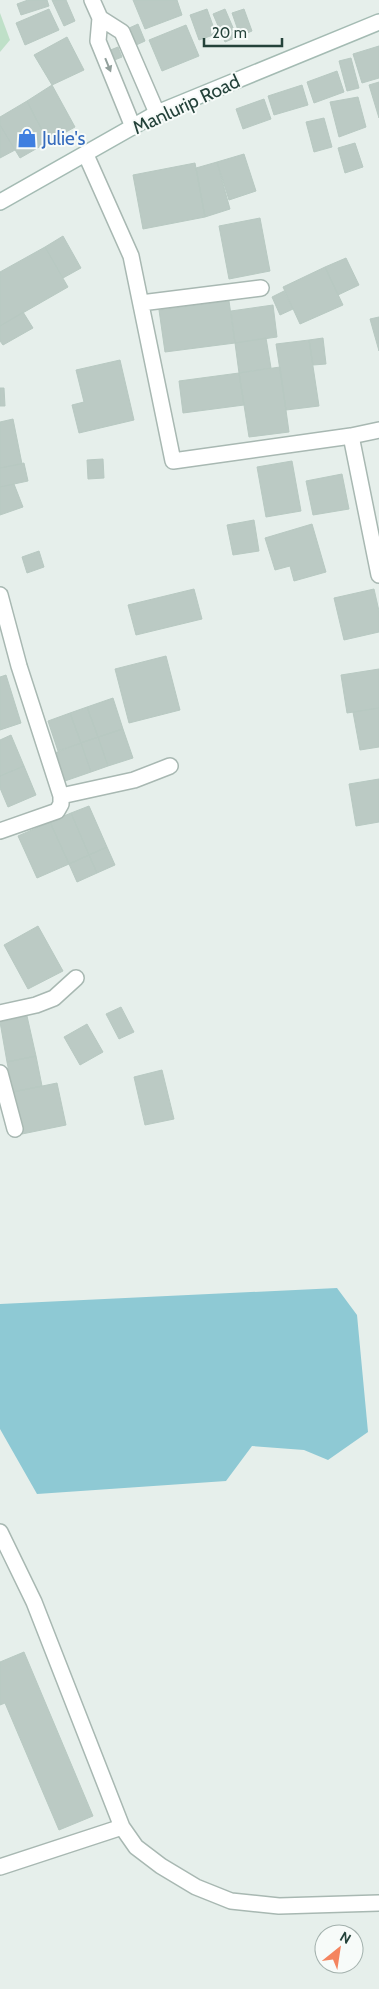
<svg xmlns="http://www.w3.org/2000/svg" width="379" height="1989" viewBox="0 0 379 1989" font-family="Cabin,sans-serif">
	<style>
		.green { fill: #bfe0c8 }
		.water { fill: #8ec9d4 }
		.building { fill: #bbcac4; stroke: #b8c9c2 }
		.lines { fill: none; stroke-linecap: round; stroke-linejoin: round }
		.street-casing { stroke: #a8b8b2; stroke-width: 18 }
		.secondary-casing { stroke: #a4bbb3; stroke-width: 18 }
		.street { stroke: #fff; stroke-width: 15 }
		.secondary { stroke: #fff; stroke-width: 15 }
		.oneway { fill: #92a09c }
		.labels { text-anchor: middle; stroke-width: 4; stroke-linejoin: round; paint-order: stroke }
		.street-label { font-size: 19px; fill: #24423a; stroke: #f7fbf9 }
		.shop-label { font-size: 19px; fill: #366cbe; stroke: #f7fbf9; text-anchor: start }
	</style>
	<rect width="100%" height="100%" fill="#e6efeb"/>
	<path class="green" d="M0,13L10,40L0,52Z"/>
	<path class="water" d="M337,1288L357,1315L368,1432L328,1460L304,1450L252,1446L226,1481L37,1494L0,1429V1304Z"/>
	<path class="building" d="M28,0H47L49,6L21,15L17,4Z
		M52,0H66L75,21L64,26Z
		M133,0H177L182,15L145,29Z
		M49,9L59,30L25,45L16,23Z
		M207,9L216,34L199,40L190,15Z
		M225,9L237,37L225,42L213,14Z
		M244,9L252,31L240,36L232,13Z
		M138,24L145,41L134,46L127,29Z
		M186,25L199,56L162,71L149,40Z
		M67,37L84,70L52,85L34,55Z
		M379,46V78L362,83L353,54Z
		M118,47L122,57L112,61L108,51Z
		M351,58L359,88L347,91L339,61Z
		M337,71L344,92L314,103L307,82Z
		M379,82V118L369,85Z
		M52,85L75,127L48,142L27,101Z
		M302,85L308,105L274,115L268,96Z
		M358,97L366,127L339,137L330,102Z
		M264,99L271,119L243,129L236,109Z
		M27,101L48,142L20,158L0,125V117Z
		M324,118L332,147L314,152L306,122Z
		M0,125L15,150L0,158Z
		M355,143L363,167L345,173L338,148Z
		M244,154L256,191L229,200L217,162Z
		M217,162L230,209L205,217L196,168Z
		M195,163L205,217L143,229L133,175Z
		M260,218L270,271L229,279L219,226Z
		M63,236L81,268L63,278L45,247Z
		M45,247L68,287L0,326V272Z
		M346,258L359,285L338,295L325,267Z
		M325,267L343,305L300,324L283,287Z
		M284,291L293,309L280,315L272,297Z
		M229,301L235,343L165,352L159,310Z
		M273,305L277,337L235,343L231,311Z
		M23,312L33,328L3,345L0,341V326Z
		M379,317V351L370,319Z
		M266,338L271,368L239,373L235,343Z
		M323,338L326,364L313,365L309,340Z
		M309,340L319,406L286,410L276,344Z
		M120,360L134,420L79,433L72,405L84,402L76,370Z
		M280,367L289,432L249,437L239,373Z
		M239,373L244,405L183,413L179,381Z
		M0,388H4L5,406H0Z
		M13,419L22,464L0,468V422Z
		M103,459L104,478L88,479L87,460Z
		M292,461L301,511L266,517L257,467Z
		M24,463L28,481L0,487V468Z
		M342,474L349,509L313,515L306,481Z
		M14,484L23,507L0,515V487Z
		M254,520L259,551L233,555L227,525Z
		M312,524L326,572L294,581L290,566L275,570L265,538Z
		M39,551L44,567L27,573L22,557Z
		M194,589L202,619L136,635L128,605Z
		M374,589L379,611V632L344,640L334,598Z
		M166,656L180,710L129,723L115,669Z
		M379,669V708L347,713L341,675Z
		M6,675L21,723L0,730V677Z
		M113,698L123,729L98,737L87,707Z
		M87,707L98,737L81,743L70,713Z
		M379,708V747L360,750L353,712Z
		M70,713L81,743L58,751L48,721Z
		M123,729L133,758L108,766L98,737Z
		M11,735L24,766L0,776V740Z
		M98,737L108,766L91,772L81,743Z
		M81,743L91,772L62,782L52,754Z
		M24,766L36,795L8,807L0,788V776Z
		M379,779V822L356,826L349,784Z
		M89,806L107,847L89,855L71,813Z
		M71,813L89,855L69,864L50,822Z
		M50,822L69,864L37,878L18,836Z
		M107,847L115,865L97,873L89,855Z
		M89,855L97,873L77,882L69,864Z
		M38,926L63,971L28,989L4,945Z
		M121,1007L134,1032L119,1039L106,1014Z
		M27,1016L36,1056L7,1062L0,1022Z
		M87,1024L103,1052L80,1065L64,1037Z
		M36,1056L42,1086L13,1092L7,1062Z
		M162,1070L174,1119L145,1125L134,1077Z
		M57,1083L66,1125L22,1134L13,1092Z
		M24,1652L93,1816L59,1830L5,1703L0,1705V1662Z"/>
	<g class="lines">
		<defs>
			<path id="street" d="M92,0L100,18L98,41L133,127
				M100,18L122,32L157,113
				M86,155L131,256L173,461L351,436L379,430
				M141,303L261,288
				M351,436L379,575
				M0,595L19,666L61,796V804L57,811L0,831
				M61,796L134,780L170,766
				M0,1013L36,1005L54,998L76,978
				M0,1073L15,1129
				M0,1532L34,1602L122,1827L136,1847L161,1866L196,1887L231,1901L279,1906L379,1903
				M0,1867L122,1827"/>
			<path id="secondary" d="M0,202L157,113L379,22"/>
		</defs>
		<use href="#street" class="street-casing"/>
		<use href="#secondary" class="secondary-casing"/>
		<use href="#street" class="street"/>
		<use href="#secondary" class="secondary"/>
	</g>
	<defs><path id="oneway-solid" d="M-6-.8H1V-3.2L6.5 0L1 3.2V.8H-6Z" transform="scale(1.25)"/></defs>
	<use class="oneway" href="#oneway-solid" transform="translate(108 65) rotate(68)"/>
	<defs>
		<symbol id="shop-bare" viewBox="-9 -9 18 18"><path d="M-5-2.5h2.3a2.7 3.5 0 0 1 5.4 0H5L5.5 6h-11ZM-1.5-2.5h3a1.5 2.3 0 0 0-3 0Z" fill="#3f7fe0" stroke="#f7fbf9" stroke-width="2.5" paint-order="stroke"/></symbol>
	</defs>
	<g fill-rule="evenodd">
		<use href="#shop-bare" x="13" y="124" width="28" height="28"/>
	</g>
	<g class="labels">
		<g class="street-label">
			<text transform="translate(186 104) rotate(-25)" y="7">Manlurip Road</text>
		</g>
		<g class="shop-label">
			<text x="42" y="145">Julie's</text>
		</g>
	</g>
	<g transform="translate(339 1949) rotate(30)"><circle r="24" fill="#f7fbf9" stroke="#a3b1ad"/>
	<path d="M0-4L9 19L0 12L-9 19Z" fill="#f4845f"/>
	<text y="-8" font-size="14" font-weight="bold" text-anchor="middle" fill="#24423a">N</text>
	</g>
	<path d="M204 38v8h78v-8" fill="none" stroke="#24423a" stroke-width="2.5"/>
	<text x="212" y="38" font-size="15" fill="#24423a" stroke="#f7fbf9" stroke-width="4" paint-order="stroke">20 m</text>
</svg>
